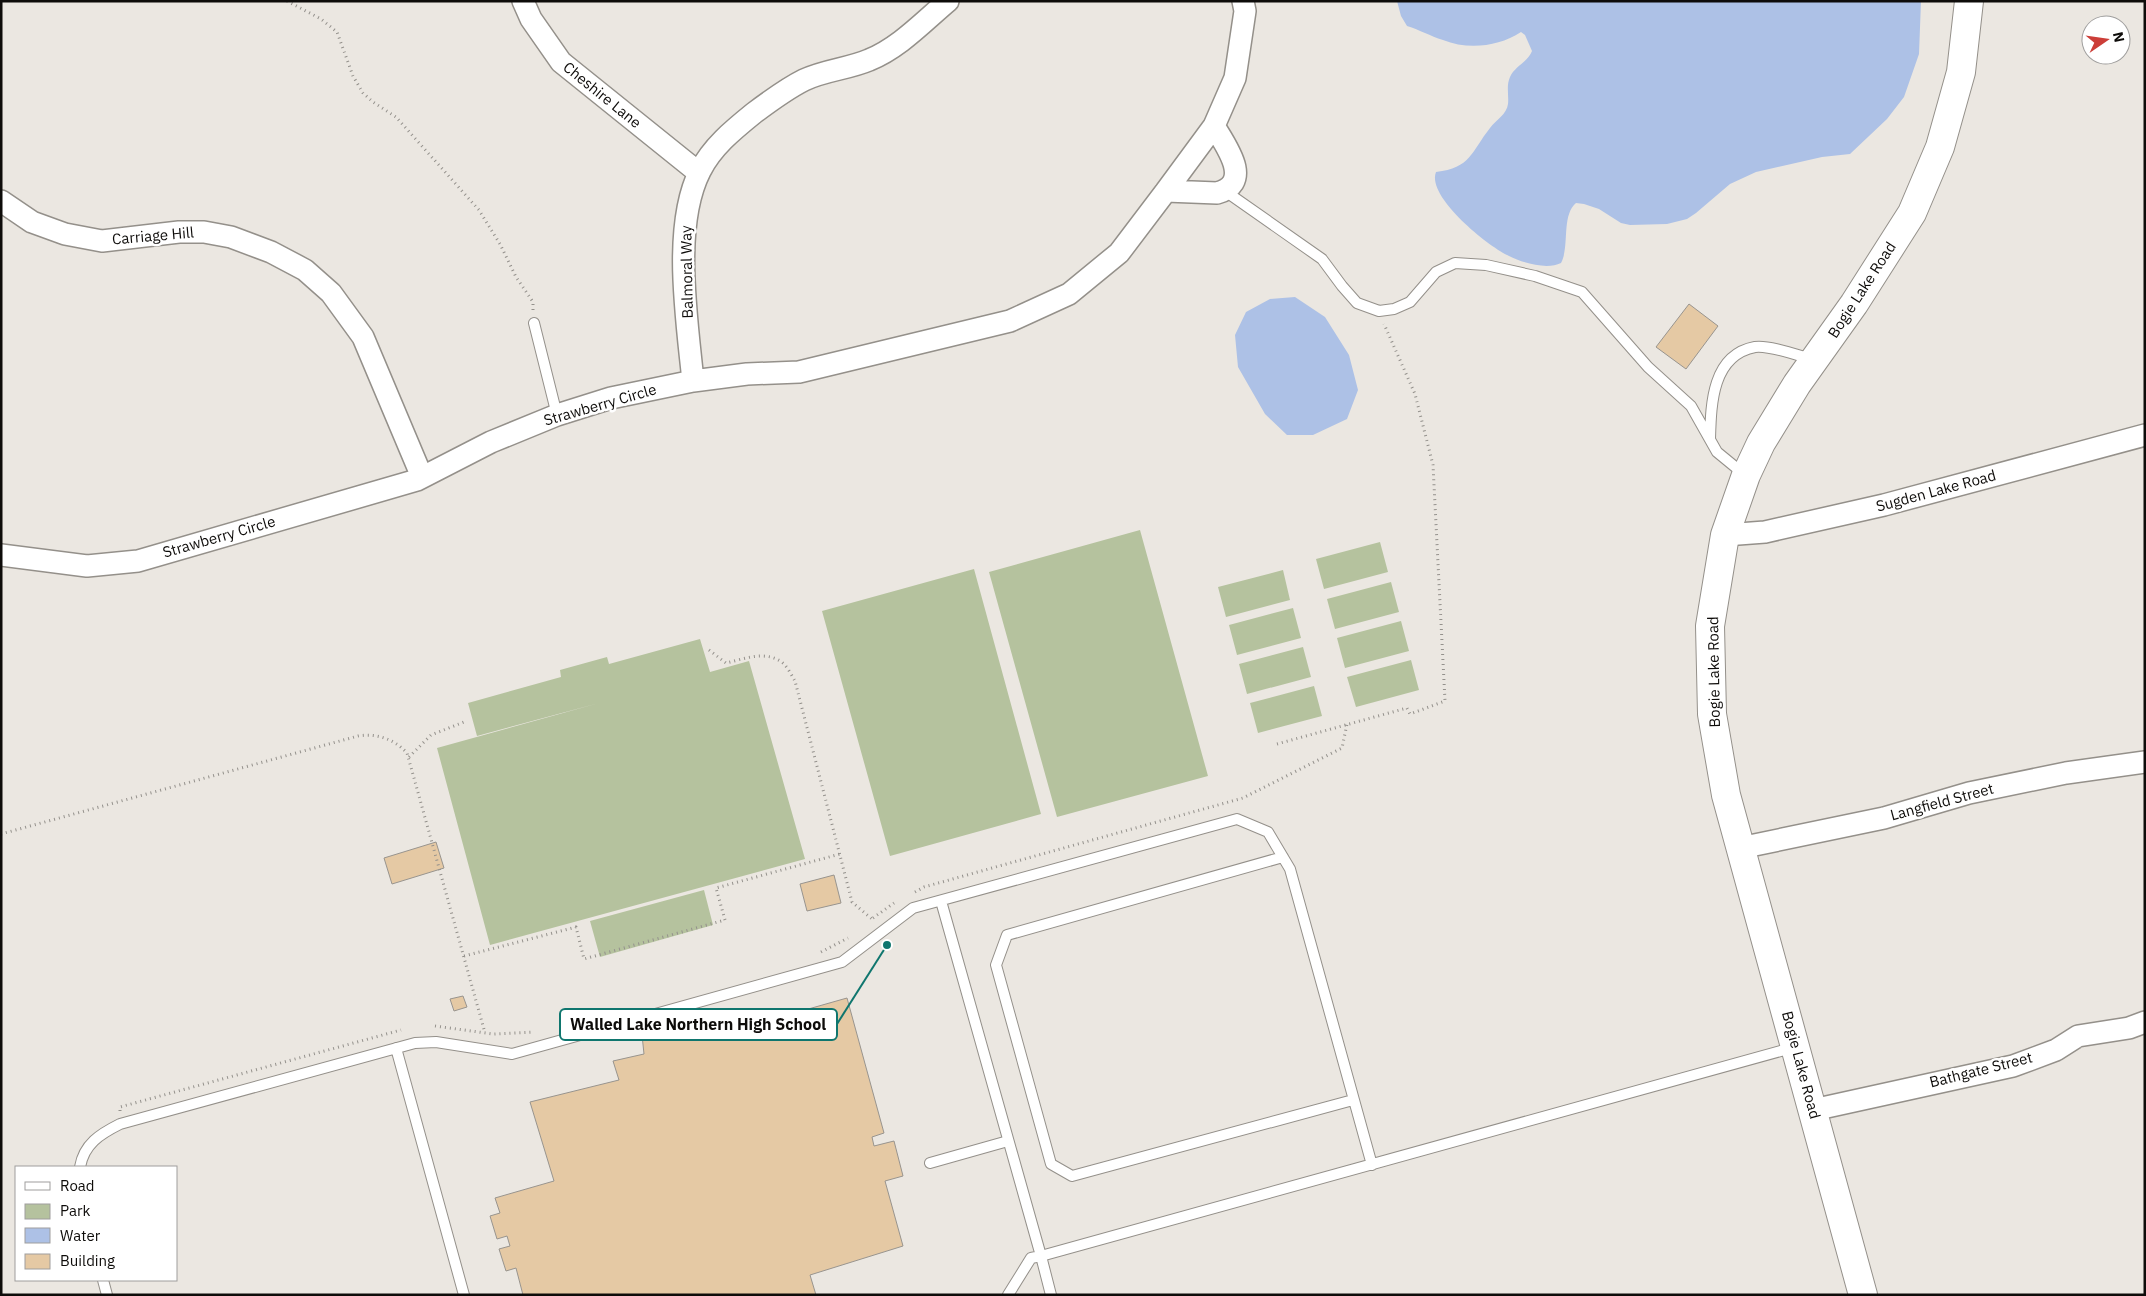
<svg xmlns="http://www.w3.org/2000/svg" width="2146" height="1296" viewBox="0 0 2146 1296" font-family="'IBM Plex Sans',sans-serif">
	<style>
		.green { fill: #b5c29e }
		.water { fill: #adc1e6 }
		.building { fill: #e5c9a4; stroke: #98948e }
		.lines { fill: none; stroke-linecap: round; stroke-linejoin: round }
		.lane-casing { stroke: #94908a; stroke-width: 12 }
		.street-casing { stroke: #94908a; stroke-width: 24 }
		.secondary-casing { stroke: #94908a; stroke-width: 30 }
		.path { stroke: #94918c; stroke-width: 3; stroke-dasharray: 1 4; stroke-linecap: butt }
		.lane { stroke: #fff; stroke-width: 10 }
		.street { stroke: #fff; stroke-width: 21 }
		.secondary { stroke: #fff; stroke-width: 28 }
		.labels { text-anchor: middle; stroke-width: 5; stroke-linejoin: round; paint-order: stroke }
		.street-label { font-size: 15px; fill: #0e0c0a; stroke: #fff }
		.leader { fill: none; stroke: #0f766e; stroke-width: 2 }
		.callout-dot { fill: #0f766e; stroke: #fff; stroke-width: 2 }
		.callout { fill: #fff; stroke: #0f766e; stroke-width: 2 }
		.callout-label { font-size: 16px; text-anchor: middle; font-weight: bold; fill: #0e0c0a }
	</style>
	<rect width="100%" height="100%" fill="#ebe7e1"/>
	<path class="green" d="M1140,530L1208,776L1057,817L989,572Z
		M1380,542L1388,572L1324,589L1316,559Z
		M974,569L1041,814L890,856L822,611Z
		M1283,570L1290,600L1226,617L1218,587Z
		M1391,582L1399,612L1335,629L1327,599Z
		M1293,608L1301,638L1237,655L1229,625Z
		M1401,621L1409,651L1345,668L1337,638Z
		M700,639L710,672L749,661L805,859L490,945L437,748L599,703L477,736L468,703L561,677L560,670L607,657L609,664Z
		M1303,647L1311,677L1247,694L1239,664Z
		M1411,660L1419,690L1356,707L1347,677Z
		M1314,686L1322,716L1258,733L1250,703Z
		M704,890L713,925L600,957L590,921Z"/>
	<path class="water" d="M1397,1H1921L1919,54L1904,97L1887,119L1850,154L1822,157L1756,172L1730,184L1696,213L1687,219L1667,224L1630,225L1621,223L1599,209L1584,204L1576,203C1561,216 1570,246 1561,263C1547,270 1523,263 1509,256C1489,247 1426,197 1436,172C1471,168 1471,152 1490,128C1496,120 1507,114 1508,104C1509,95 1506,86 1510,77C1515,66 1528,62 1532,51L1525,35L1521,32C1498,47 1468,50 1443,40C1430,36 1420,30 1407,26L1401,16Z
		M1295,297L1325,317L1349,355L1358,390L1347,419L1313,435H1287L1265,414L1238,367L1235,335L1246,312L1270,299Z"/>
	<path class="building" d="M1689,304L1718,326L1686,369L1656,347Z
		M436,842L444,868L392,884L384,858Z
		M834,875L841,903L807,911L800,884Z
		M463,996L467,1007L454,1011L450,999Z
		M847,998L884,1133L872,1137L874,1146L894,1141L903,1176L885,1181L903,1246L810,1275L816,1295H523L516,1268L506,1271L499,1249L510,1246L507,1236L497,1239L490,1216L500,1213L495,1198L554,1181L530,1102L619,1080L613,1061L644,1054L642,1035L720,1013L726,1031L738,1029Z"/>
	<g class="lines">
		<defs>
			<path id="lane" d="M1225,191L1322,259L1342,286L1357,303L1379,311L1394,309L1410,302L1436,272L1455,263L1486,265L1535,276L1582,292L1648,367L1691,406L1717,452L1745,475
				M534,323L557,415
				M1710,439C1711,404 1712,355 1755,347C1769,345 1797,355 1811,359
				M1283,857L1007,935L996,965L1051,1164L1072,1176L1353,1100
				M941,901L1041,1256L1031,1258L1008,1295
				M396,1048L464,1295
				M930,1163L1008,1141
				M80,1167C84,1144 100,1134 120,1124L415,1043L436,1042L512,1054L842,962L913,908L1237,819L1268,832L1290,869L1372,1165
				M103,1280L107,1295
				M1051,1295L1041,1256L1795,1047"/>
			<path id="street" d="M523,1L531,19L561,62L699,173
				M1166,191L1217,193C1254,183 1226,146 1214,126
				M1,201L32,222L65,234L102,241L179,232H204L231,237L271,252L305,270L331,293L363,337L422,477
				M693,381C687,320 672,226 700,171C712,147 733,130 754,113C770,101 786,89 804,80C825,70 848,69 869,60C899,48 923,22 948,1
				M1725,535L1765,532L1884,505L2145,435
				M1,555L87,566L138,561L417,480L491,442L557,415L611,398L693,381L747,374L799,372L1010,321L1069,294L1119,253L1166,191L1214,126L1235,78L1245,11L1243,1
				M1740,848L1884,818L1969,793L2066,773L2145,762
				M1813,1110L2013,1066L2056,1050L2078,1036L2129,1028L2145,1022"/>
			<path id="secondary" d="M1863,1295L1726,795L1712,714L1710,626L1725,535L1746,475L1761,443L1797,384L1854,304L1912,213L1940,147L1961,72L1969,1"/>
		</defs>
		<use href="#lane" class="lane-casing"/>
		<use href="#street" class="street-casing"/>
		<use href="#secondary" class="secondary-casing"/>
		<path class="path" d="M287,1L321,19L337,32L353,76L363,93L373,102L396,117L479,210L500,244L516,277L533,302V310
			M709,650L726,663C744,659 767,649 784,664C788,668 792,676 795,681L852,902L872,919
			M1277,744L1407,708L1410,714L1445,701L1433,465L1415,394L1384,324
			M409,757L431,735L464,722
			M1,834L358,736C377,733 394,739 407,753L485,1033
			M915,892L924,887L1243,798L1342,748L1347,724
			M873,918L894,903
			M821,952L848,938
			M464,956L576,927L584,959L725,920L716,888L840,854
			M435,1026L493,1034L533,1032
			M120,1111V1107L401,1030"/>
		<use href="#lane" class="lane"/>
		<use href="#street" class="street"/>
		<use href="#secondary" class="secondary"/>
	</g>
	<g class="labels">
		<g class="street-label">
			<text transform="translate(602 95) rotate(39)" y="5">Cheshire Lane</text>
			<text transform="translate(153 236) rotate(-5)" y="5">Carriage Hill</text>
			<text transform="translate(687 272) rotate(-91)" y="5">Balmoral Way</text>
			<text transform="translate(1862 290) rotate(-57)" y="5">Bogie Lake Road</text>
			<text transform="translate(600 405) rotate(-16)" y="5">Strawberry Circle</text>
			<text transform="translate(1936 491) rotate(-15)" y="5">Sugden Lake Road</text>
			<text transform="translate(219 537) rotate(-16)" y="5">Strawberry Circle</text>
			<text transform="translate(1714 672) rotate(-91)" y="5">Bogie Lake Road</text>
			<text transform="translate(1942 802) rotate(-15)" y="5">Langfield Street</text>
			<text transform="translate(1801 1065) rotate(75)" y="5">Bogie Lake Road</text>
			<text transform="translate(1981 1070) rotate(-14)" y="5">Bathgate Street</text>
		</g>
	</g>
	<path class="leader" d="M887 945L837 1024"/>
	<circle class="callout-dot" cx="887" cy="945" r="5"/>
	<rect class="callout" x="560" y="1009" width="277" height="31" rx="5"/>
	<g class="callout-label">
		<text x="698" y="1030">Walled Lake Northern High School</text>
	</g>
	<rect width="2146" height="1296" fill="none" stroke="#0e0c0a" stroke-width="5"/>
	<rect x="15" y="1166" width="162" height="115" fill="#ffffff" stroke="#9f9e9d"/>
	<rect x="25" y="1182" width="25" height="8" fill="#ffffff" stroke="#9f9e9d"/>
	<text x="60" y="1191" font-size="15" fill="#0e0c0a">Road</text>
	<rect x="25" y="1204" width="25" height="15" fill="#b5c29e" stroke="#9f9e9d"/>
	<text x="60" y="1216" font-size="15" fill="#0e0c0a">Park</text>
	<rect x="25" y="1228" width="25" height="15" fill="#adc1e6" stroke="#9f9e9d"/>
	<text x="60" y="1241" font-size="15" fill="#0e0c0a">Water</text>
	<rect x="25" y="1254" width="25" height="15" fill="#e5c9a4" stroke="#9f9e9d"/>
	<text x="60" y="1266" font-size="15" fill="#0e0c0a">Building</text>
	<g transform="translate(2106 40) rotate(77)"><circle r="24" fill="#ffffff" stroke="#9f9e9d"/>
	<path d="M0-4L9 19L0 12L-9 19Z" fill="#cc3e38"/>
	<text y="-8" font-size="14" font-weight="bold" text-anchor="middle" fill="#0e0c0a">N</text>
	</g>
</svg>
